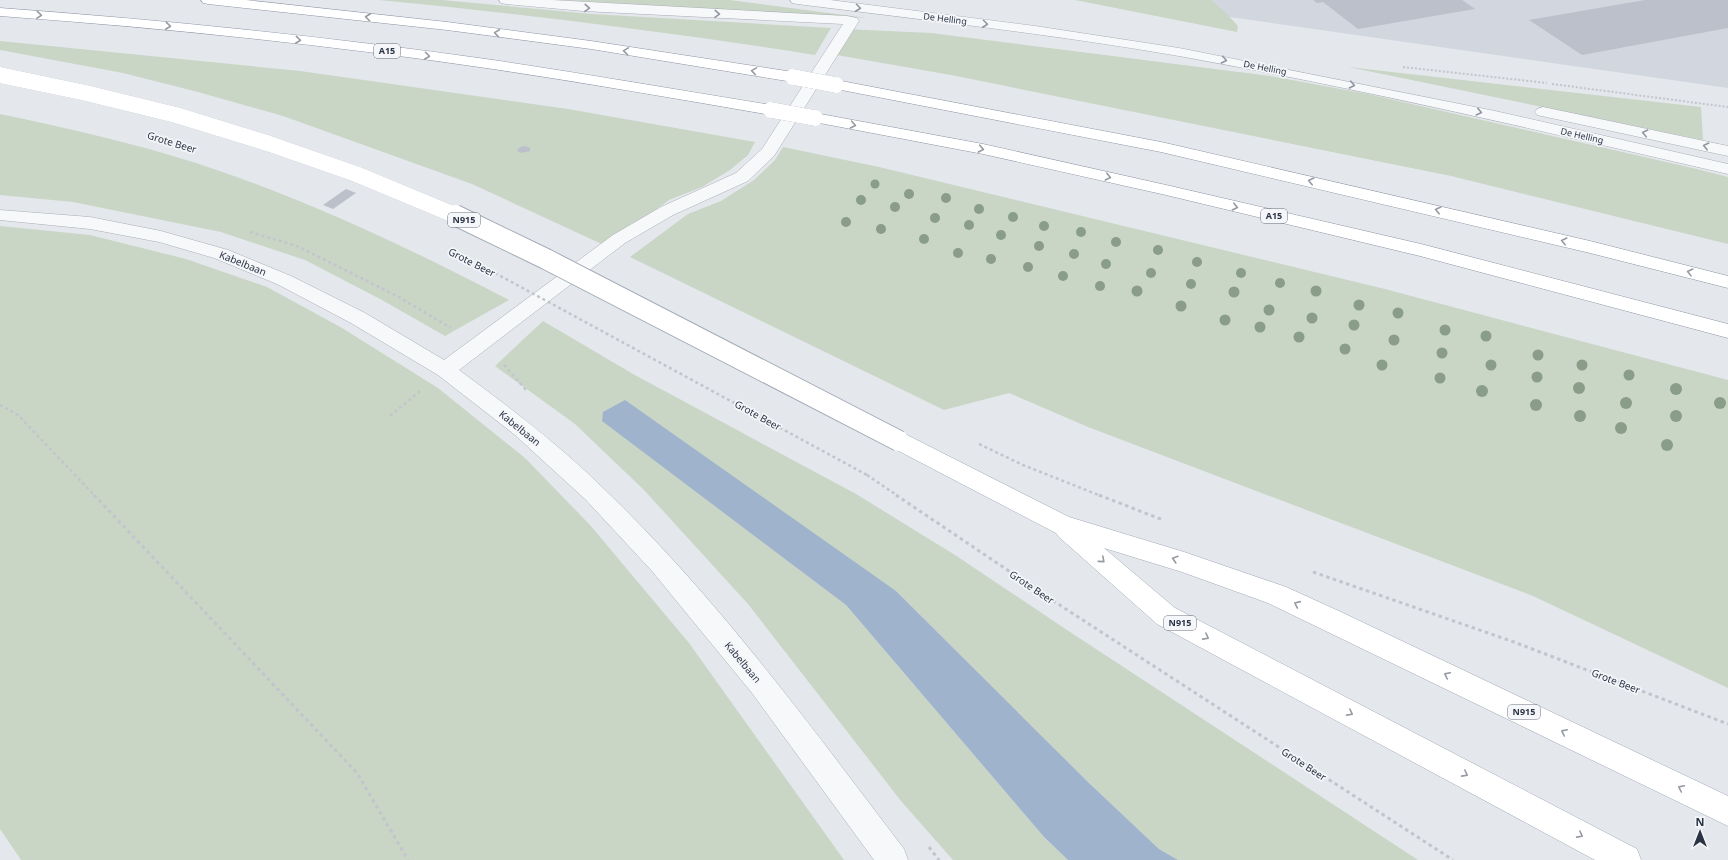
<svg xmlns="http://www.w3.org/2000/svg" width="1728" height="860" viewBox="0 0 1728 860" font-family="'Noto Sans',sans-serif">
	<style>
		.built { fill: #d2d6de }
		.green { fill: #c9d6c5 }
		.water { fill: #9fb4cc }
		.building { fill: #bbc0ca }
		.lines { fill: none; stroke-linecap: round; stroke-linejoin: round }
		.minor-casing { stroke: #a9aeb7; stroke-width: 1 }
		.major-casing { stroke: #a3abb8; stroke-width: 1 }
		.highway-casing { stroke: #8b94a3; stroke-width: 1 }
		.path-far2 { stroke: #c2c5cb; stroke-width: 2; stroke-dasharray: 2 2; stroke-linecap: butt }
		.path-far1 { stroke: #c2c5cb; stroke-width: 2.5; stroke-dasharray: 3 3; stroke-linecap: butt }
		.path { stroke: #c2c5cb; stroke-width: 3; stroke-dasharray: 3.5 3.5; stroke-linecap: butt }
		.minor { fill: #f7f8fa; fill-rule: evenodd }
		.major { fill: #fff; fill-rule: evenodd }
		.highway { fill: #fff; fill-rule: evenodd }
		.major-bridge-far1-casing { stroke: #a3abb8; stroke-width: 16; stroke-linecap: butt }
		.major-bridge-casing { stroke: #a3abb8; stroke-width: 22; stroke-linecap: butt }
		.highway-bridge-casing { stroke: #8b94a3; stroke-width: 16; stroke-linecap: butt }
		.path-bridge { stroke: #c2c5cb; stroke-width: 2.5; stroke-dasharray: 3 3; stroke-linecap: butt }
		.major-bridge-far1 { stroke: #fff; stroke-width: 16 }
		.major-bridge { stroke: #fff; stroke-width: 20 }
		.highway-bridge { stroke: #fff; stroke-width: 16 }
		.tree { fill: #899d89 }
		.oneway { stroke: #9196a0 }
		.oneway2 { stroke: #959aa2 }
		.labels { text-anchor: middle; stroke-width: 3.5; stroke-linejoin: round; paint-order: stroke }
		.far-street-label { font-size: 9px; fill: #2b3445; stroke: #f4f6f9 }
		.shield { fill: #f4f6f9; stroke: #676e7b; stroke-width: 1 }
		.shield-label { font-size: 9px; font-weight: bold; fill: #2b3445 }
		.street-label { font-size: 10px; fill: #2b3445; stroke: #f4f6f9 }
	</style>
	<rect width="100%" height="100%" fill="#e4e7ec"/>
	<path class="built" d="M1106,0H1728V88L1159,7Z"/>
	<path class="green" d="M379,0H442L592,14L831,28L815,55C670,32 525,14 379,0Z
		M563,0H730L867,18Z
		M1075,0H1211L1227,14L1238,26L1237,32Z
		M845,29L931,33L1270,76L1368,94L1697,169L1728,177V244L1451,176L951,75L831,54Z
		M0,41L300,71L568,109L755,142L748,155L730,170L702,187L669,200L606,246L472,184L283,116L198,92L123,73L0,50Z
		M1348,67L1701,107L1703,140Z
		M0,114C67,128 134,143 199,164C307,199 409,248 509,300L445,336L382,300L305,260L221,232L73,202L0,195Z
		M783,147L879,167L1385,289L1728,380V688L1533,596L1088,427L1009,393L944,410L630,257L688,214L721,201L754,180L775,160Z
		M0,226L90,235L186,259L267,287L342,328L438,388L525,458L590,525L689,643L844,860H21L0,829Z
		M543,321L633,374L856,494L955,555L1067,630L1418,860H1178L1159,849L1089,783L896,591L603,421L846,605L1044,837L1068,860H953L901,801L748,604L644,490L575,424L495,366Z"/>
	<path class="water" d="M625,400L896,591L1089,783L1159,849L1178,860H1068L1044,837L846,605L602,421L603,412Z"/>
	<path class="building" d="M1313,0H1462L1475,9L1358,29L1323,2L1317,3Z
		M1645,0H1728V28L1582,55L1529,20Z
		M525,146L530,148V151L521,153L517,151L520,147Z
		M346,189L356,193L333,209L323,205Z"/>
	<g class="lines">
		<defs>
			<path id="minor" d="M499,0H552L847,16L857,18L859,21L774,156L748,181L673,215L625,243L459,370C509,407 558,444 602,487C716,596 809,724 904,849L908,860H874L752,693L651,570L586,500L515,435L438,375L351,323L277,284L214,258L159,242L90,229L0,220V210L90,217L161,231L228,250L291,276L365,313L444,360L613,235L661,207L736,173L762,149L843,24L583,11L506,4L501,3Z
				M790,0H830L1035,26L1179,48L1495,111L1728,164V174C1546,132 1363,89 1179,56C1052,34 924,20 797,4L792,3Z
				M1543,107L1728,146V156L1537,115L1535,112L1537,109Z"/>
			<path id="major" d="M899,433L907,435L1069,517L1184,552L1286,587L1341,612L1728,796V826L1268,603L1182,572L1104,548L1175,608L1637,849L1641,860H1595L1157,624L1059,537L1056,533L891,447L888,441L891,435Z"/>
			<path id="highway" d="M201,0H246L447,22L591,41L793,72L798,74L801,77L798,80L793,82L591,49L447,30L208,4L203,3Z
				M0,8C165,20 330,37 493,60C586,74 679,90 771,105L777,107L779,110L777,113L771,115C679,99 586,83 493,69C330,45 165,28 0,16Z
				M836,80L1161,142L1590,241L1728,276V288L1590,253L1161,152L831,88L828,85L831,82Z
				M815,113L983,144L1166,185L1421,244L1728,324V338L1420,256L1166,195L983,154L809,121L807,118L809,115Z"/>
		</defs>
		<use href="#minor" class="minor-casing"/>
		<use href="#major" class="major-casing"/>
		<use href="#highway" class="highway-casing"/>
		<path class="path-far2" d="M1403,67L1547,83
			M1552,84L1728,107"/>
		<path class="path-far1" d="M250,232L297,246L399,297L451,328
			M504,365L526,390
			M0,405L18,415L95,496
			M390,416L420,391
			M979,444L1023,465L1101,496
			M867,475L898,496"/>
		<path class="path" d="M94,495L357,773L408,860
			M896,495L1055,602L1453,860
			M1099,495L1163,520
			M1313,572L1514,642L1728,724
			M929,847L939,860"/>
		<use href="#minor" class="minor"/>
		<use href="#major" class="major"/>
		<use href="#highway" class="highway"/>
		<defs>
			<path id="major-bridge-far1" d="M0,75L86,93L176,115L267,143L356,174L457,216"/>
			<path id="major-bridge" d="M455,215L546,259L899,441"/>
			<path id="highway-bridge" d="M793,77L836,85
				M771,110L815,118"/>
		</defs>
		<use href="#major-bridge-far1" class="major-bridge-far1-casing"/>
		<use href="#major-bridge" class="major-bridge-casing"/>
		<use href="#highway-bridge" class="highway-bridge-casing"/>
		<path class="path-bridge" d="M495,273L867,475"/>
		<use href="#major-bridge-far1" class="major-bridge-far1"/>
		<use href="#major-bridge" class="major-bridge"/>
		<use href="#highway-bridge" class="highway-bridge"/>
	</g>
	<g class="tree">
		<circle cx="875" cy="184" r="4.5"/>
		<circle cx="909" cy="194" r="5"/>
		<circle cx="946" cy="198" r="5"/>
		<circle cx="861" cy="200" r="5"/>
		<circle cx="895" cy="207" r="5"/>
		<circle cx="979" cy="209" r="5"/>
		<circle cx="1013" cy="217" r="5"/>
		<circle cx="935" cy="218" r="5"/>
		<circle cx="846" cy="222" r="5"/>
		<circle cx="969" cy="225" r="5"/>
		<circle cx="1044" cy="226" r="5"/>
		<circle cx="881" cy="229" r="5"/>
		<circle cx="1081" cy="232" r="5"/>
		<circle cx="1001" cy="235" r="5"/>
		<circle cx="924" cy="239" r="5"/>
		<circle cx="1116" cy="242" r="5"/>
		<circle cx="1039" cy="246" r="5"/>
		<circle cx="1158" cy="250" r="5"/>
		<circle cx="958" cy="253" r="5"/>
		<circle cx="1074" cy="254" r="5"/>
		<circle cx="991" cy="259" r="5"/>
		<circle cx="1197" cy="262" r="5"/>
		<circle cx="1106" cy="264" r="5"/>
		<circle cx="1028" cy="267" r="5"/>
		<circle cx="1151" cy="273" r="5"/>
		<circle cx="1241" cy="273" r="5"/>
		<circle cx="1063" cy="276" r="5"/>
		<circle cx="1280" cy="283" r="5"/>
		<circle cx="1191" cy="284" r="5"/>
		<circle cx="1100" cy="286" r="5"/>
		<circle cx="1137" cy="291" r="5.5"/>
		<circle cx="1316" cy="291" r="5.5"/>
		<circle cx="1234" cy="292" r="5.5"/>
		<circle cx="1359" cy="305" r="5.5"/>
		<circle cx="1181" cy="306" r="5.5"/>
		<circle cx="1269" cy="310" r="5.5"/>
		<circle cx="1398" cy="313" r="5.5"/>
		<circle cx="1312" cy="318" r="5.5"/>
		<circle cx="1225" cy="320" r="5.5"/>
		<circle cx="1354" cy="325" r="5.5"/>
		<circle cx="1260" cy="327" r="5.5"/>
		<circle cx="1445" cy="330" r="5.5"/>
		<circle cx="1486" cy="336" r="5.5"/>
		<circle cx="1299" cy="337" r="5.5"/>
		<circle cx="1394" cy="340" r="5.5"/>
		<circle cx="1345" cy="349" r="5.5"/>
		<circle cx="1442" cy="353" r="5.5"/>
		<circle cx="1538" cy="355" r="5.5"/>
		<circle cx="1382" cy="365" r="5.5"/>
		<circle cx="1491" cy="365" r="5.5"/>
		<circle cx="1582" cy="365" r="5.5"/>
		<circle cx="1629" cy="375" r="5.5"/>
		<circle cx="1537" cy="377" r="5.5"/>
		<circle cx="1440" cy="378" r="5.5"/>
		<circle cx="1579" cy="388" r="6"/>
		<circle cx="1676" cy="389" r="6"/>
		<circle cx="1482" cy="391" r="6"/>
		<circle cx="1626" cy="403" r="6"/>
		<circle cx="1720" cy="403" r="6"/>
		<circle cx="1536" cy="405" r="6"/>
		<circle cx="1580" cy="416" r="6"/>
		<circle cx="1676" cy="416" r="6"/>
		<circle cx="1621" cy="428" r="6"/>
		<circle cx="1667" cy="445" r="6"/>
	</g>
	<defs><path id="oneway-chevron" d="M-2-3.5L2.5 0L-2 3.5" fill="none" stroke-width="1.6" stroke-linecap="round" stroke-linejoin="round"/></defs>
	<g class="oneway">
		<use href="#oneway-chevron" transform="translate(587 8) rotate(3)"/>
		<use href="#oneway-chevron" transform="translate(858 8) rotate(7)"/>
		<use href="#oneway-chevron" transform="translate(717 14) rotate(3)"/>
		<use href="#oneway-chevron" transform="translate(985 24) rotate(7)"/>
		<use href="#oneway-chevron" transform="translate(1224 60) rotate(11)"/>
		<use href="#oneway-chevron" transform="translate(1352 85) rotate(12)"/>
		<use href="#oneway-chevron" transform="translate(1479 112) rotate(12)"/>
		<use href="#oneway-chevron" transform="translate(1645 133) rotate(-168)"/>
		<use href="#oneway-chevron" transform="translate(1706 146) rotate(-167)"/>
	</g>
	<g class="oneway2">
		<use href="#oneway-chevron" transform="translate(39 15) rotate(5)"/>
		<use href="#oneway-chevron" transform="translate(368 17) rotate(-173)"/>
		<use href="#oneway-chevron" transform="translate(168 26) rotate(6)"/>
		<use href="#oneway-chevron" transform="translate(497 33) rotate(-172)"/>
		<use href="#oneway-chevron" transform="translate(298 40) rotate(6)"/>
		<use href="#oneway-chevron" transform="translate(626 51) rotate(-171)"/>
		<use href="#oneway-chevron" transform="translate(427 56) rotate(7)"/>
		<use href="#oneway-chevron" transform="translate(754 71) rotate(-171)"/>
		<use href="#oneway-chevron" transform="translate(853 125) rotate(11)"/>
		<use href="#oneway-chevron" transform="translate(981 149) rotate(11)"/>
		<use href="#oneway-chevron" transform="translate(1108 177) rotate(13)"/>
		<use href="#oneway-chevron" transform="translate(1311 181) rotate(-167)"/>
		<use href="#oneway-chevron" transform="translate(1235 207) rotate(13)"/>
		<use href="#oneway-chevron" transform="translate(1438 210) rotate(-167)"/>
		<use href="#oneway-chevron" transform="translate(1564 241) rotate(-167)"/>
		<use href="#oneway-chevron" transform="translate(1690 272) rotate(-166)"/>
		<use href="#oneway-chevron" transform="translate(1175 559) rotate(-163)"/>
		<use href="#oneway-chevron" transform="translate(1102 560) rotate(41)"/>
		<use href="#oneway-chevron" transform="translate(1297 604) rotate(-156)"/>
		<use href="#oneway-chevron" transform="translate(1206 637) rotate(28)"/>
		<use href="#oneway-chevron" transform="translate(1447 675) rotate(-154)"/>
		<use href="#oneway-chevron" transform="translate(1350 713) rotate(28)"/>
		<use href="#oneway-chevron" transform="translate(1564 732) rotate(-154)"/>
		<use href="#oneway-chevron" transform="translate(1465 774) rotate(28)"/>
		<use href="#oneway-chevron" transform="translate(1681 788) rotate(-154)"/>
		<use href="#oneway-chevron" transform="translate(1580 835) rotate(28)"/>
	</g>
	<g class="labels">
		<g class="far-street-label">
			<text transform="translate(945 19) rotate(7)" y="3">De Helling</text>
			<text transform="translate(1265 68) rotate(11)" y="3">De Helling</text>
			<text transform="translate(1582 136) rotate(13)" y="3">De Helling</text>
		</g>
		<g class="shield">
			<rect x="374" y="44" width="26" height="14" rx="3"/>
			<rect x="1261" y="209" width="26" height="14" rx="3"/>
			<rect x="448" y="213" width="32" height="14" rx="3"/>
			<rect x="1164" y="616" width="32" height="14" rx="3"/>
			<rect x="1508" y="705" width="32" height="14" rx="3"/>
		</g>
		<g class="shield-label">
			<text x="387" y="54">A15</text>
			<text x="1274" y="219">A15</text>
			<text x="464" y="223">N915</text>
			<text x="1180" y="626">N915</text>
			<text x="1524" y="715">N915</text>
		</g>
		<g class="street-label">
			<text transform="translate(172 142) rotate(17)" y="4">Grote Beer</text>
			<text transform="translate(472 262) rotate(27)" y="4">Grote Beer</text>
			<text transform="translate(243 263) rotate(22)" y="4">Kabelbaan</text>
			<text transform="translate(758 415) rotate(29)" y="4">Grote Beer</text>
			<text transform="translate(520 428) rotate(39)" y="4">Kabelbaan</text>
			<text transform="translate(1032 587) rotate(34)" y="4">Grote Beer</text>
			<text transform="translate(743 662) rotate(50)" y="4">Kabelbaan</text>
			<text transform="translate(1616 681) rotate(21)" y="4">Grote Beer</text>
			<text transform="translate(1304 764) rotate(33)" y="4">Grote Beer</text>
		</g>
	</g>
	<g transform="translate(1700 832)" stroke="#f4f6f9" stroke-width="3" paint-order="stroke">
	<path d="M0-3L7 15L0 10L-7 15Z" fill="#2b3445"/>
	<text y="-6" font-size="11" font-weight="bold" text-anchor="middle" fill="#2b3445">N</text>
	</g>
</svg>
